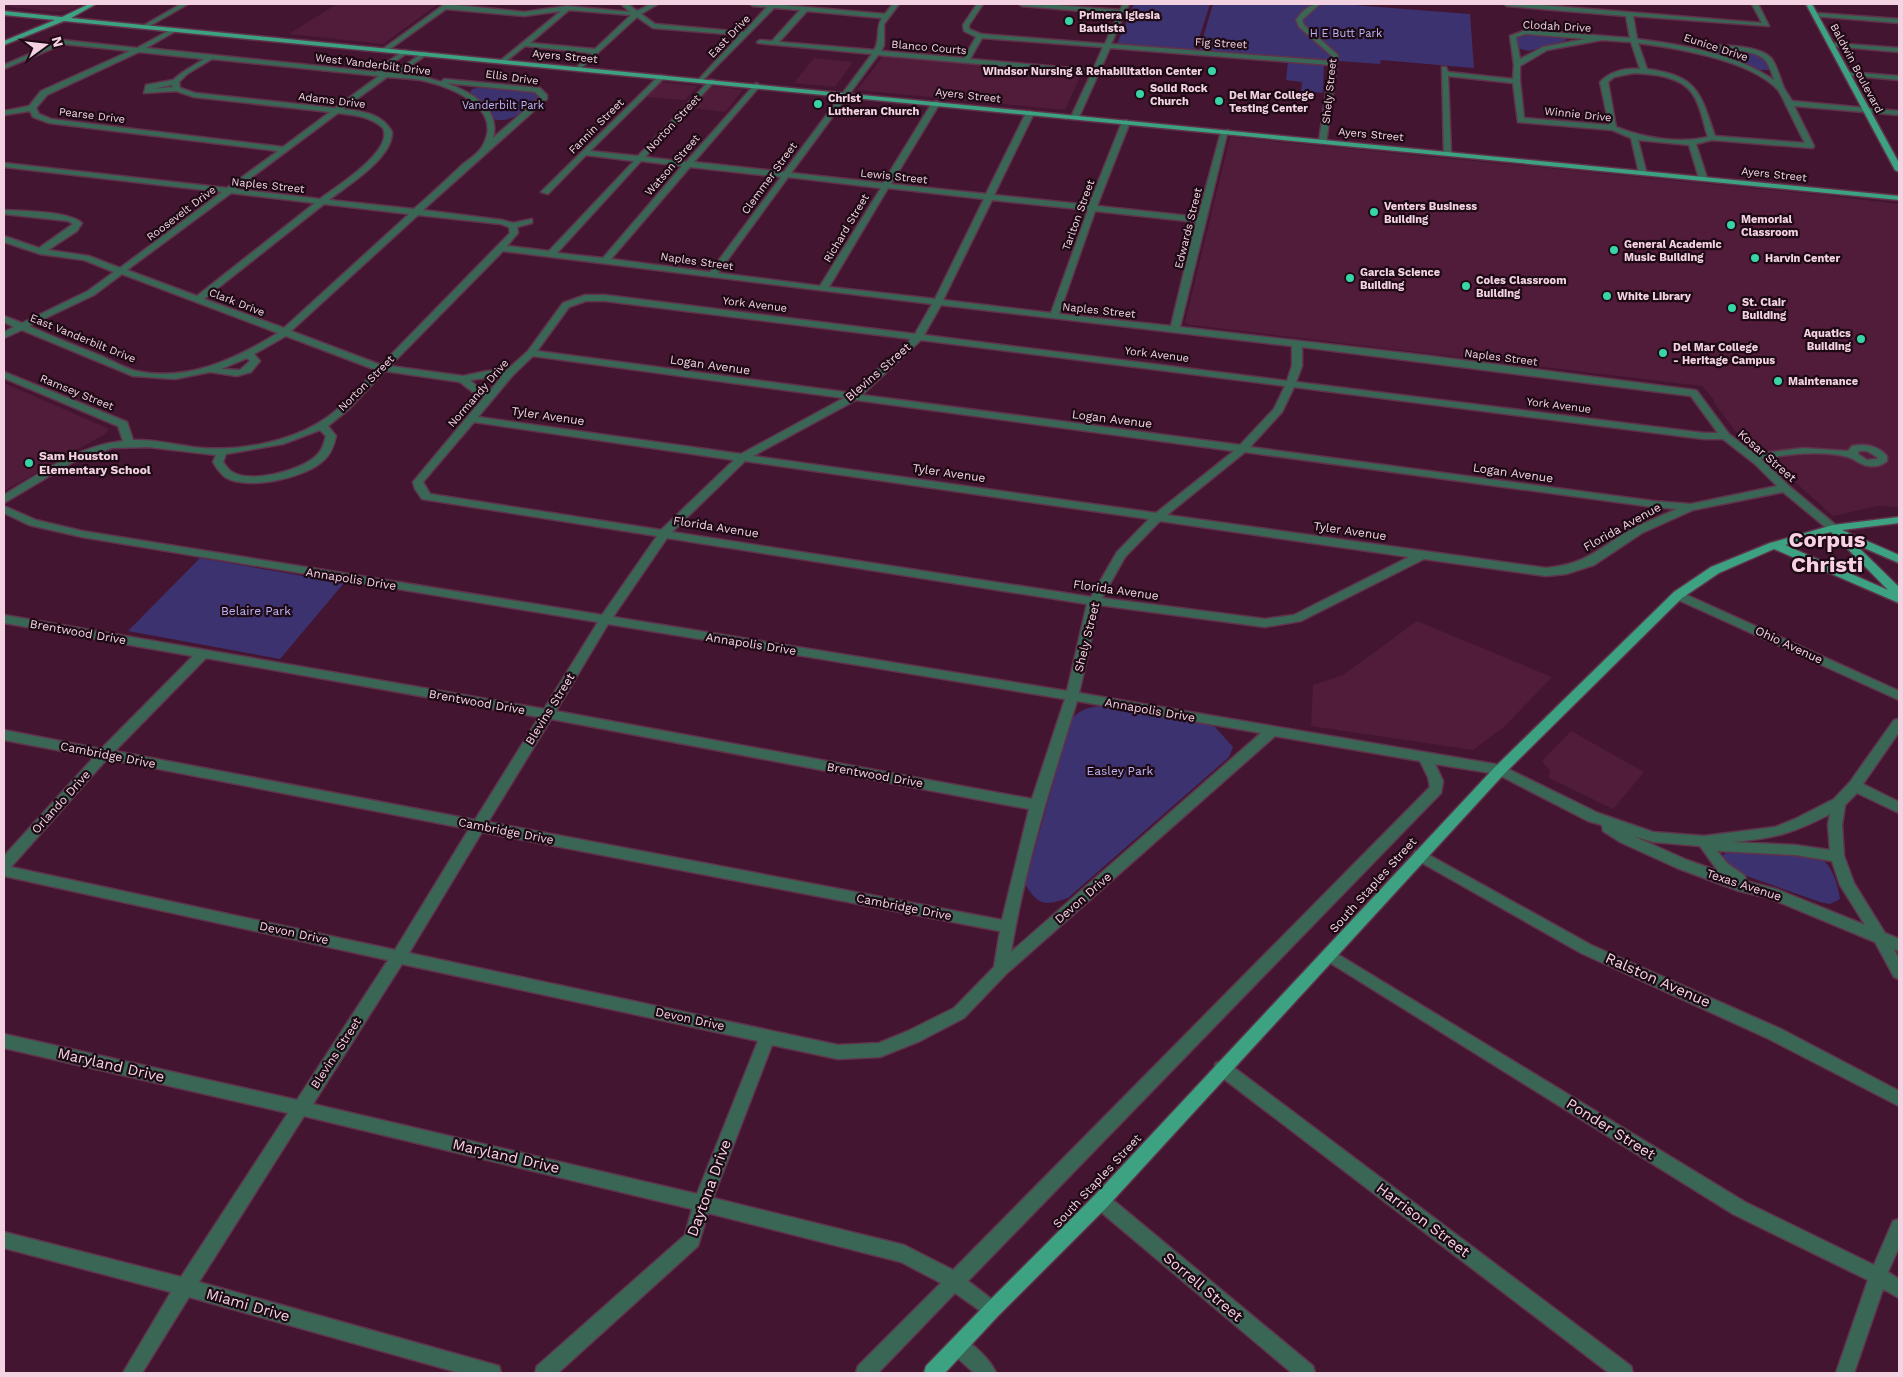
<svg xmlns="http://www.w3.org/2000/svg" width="1903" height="1377" viewBox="0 0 1903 1377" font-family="'Work Sans',sans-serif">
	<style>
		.built { fill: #511b3a }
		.green { fill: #3c326f }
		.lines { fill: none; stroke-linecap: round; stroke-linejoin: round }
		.minor-casing { stroke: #60334c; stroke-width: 3 }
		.major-casing { stroke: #60334c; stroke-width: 3 }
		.minor { fill: #3a6656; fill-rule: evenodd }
		.major { fill: #3ca281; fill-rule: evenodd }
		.poi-dot { fill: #38d4a6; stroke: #1e0a15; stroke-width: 2 }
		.labels { text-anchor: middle; stroke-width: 4.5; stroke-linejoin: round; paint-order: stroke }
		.far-poi-label { font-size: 11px; font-weight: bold; fill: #f3d3e2; stroke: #1e0a15; text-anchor: start }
		.far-street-label { font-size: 11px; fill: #f3d3e2; stroke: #1e0a15 }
		.far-park-label { font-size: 11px; fill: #bdb7fa; stroke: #1e0a15 }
		.street-label { font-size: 12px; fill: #f3d3e2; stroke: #1e0a15 }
		.poi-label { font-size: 12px; font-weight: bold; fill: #f3d3e2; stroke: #1e0a15; text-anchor: start }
		.park-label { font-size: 12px; fill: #bdb7fa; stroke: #1e0a15 }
		.near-street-label { font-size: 15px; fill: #f3d3e2; stroke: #1e0a15 }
		.town-label { font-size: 22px; font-weight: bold; fill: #f8d2e4; stroke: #1e0a15 }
	</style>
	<rect width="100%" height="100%" fill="#441530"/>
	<path class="built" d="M4,4H84L73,9L57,12L4,6Z
		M337,4H438L383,44L289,34Z
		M884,55L1082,72L1065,110L857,90Z
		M814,58L853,62L835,87L794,83Z
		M660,82L698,86L685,100L646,97Z
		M712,86L743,90L725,112L693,108Z
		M1230,137L1822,195L1899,204V507L1877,506L1833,516L1757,448L1736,432L1714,403V400L1702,386L1191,325L1185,322Z
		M4,383L107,428L108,430L105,434L4,491Z
		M1417,621L1552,677L1504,727L1473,750L1311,726L1313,685L1343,675Z
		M1571,731L1644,772L1613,809L1549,778L1550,771L1542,761Z"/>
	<path class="green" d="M1134,4H1210L1195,51L1117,44Z
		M1213,4H1340L1470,14L1474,68L1381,60L1380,64L1199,51Z
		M1522,34L1559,36L1566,39L1565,41L1529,51L1517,48L1516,37Z
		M1718,49L1751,52L1765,58L1770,70H1758L1712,51Z
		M1288,61L1324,64L1323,93L1301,91L1302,82L1286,80Z
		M481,87L534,92L540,95C529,110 511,124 492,119L469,94L472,89Z
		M200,558L344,583L280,659L128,631Z
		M1101,706L1205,723L1215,727L1233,747L1229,757L1068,898C1045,906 1038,906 1025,884L1071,719C1080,710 1088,707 1101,706Z
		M1729,852C1747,852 1811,851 1824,861C1833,868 1839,889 1840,899L1830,904L1820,902L1738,873L1728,868L1722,857L1724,854Z"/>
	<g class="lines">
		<defs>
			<path id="minor" d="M181,4H188L146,28L141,27Z
				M445,4L524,12L567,6L630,12L621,4H628L637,11L651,4H658L641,14L655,24L744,32L767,7L753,6L750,4H771L885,14L893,4H899L884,24V45L881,51L964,58L976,37L964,31L963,25L977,4H983L969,25V29L981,34L1105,44L1118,14L1022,6L1019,4H1043L1120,10L1123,4H1129L1111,44L1331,61L1332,56L1299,27L1296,20C1302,11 1309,4 1320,4L1302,20L1304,25L1338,55L1326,143L1319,141L1330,65L1110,48L1079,117L1075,119L1071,117L1091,74L878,55L791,173L883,183L932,103L936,101L940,103L891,184L986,194L1026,113L1030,111L1034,113L994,195L1089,205L1122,122L1126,120L1130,122L1097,206L1198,217L1221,132L1228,130L1180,327L1430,356L1694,390L1697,391L1729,434L1755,454L1803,448L1848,451L1852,446C1865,443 1879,446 1887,456V461C1883,465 1876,467 1869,466C1860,465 1855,459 1848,457C1821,450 1788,454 1761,459L1789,486L1837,526L1839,528L1837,530H1829L1783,492L1693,510L1642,533L1594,565L1566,574L1546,576L1424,559L1301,621L1265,627L1099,605L1079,693L1500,765L1598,813L1653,832L1704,836L1775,827L1795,819L1834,799L1850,782L1894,720L1899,719V732L1863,784L1899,802V813L1857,793L1845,805L1842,825L1844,856L1854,883L1885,933L1899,939V951L1894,949L1899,959V979L1894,977L1875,942L1769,898L1739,891L1677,868L1620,842L1603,831L1602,825L1588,821L1497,774L1435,764L1443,781L1441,793L968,1281L998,1304L1001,1310L998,1316L992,1319L955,1293L878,1373H856L858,1366L941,1283L901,1262L708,1213L698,1246L558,1373H535L537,1366L685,1235L692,1209L304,1116L199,1282L492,1364L499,1366L501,1373H460L189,1297L142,1373H123L171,1292L4,1248V1232L181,1277L288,1113L4,1048V1034L297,1100L388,960L4,876V856L94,757L4,740V730L101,749L193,656L4,623V615L544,709L598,622L82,537L29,525L4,513V506L36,520L82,531L602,615L657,536L422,499L415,489L413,482L484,397L474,393L460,382L385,371L349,409L328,426L336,436C334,445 331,454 324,460C306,478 247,491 225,477C220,473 216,467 213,462L216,455L148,447L112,448L73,462L4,503V495C42,472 78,446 123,441L118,426L4,378V372L127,422L133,440C156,439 179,446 202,448C240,451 288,442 320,422C342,409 359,387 376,370L286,336L254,354L260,361L251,372L237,376L210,372L175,379L133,376L22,330L4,338V332L14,327L4,322V316L22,323L88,291L114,272L84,260L40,254L4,242V236L39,248L73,224L68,221L4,214V210C22,211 69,211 82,223L77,231L48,250L89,256L120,268L222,192L4,167V163L227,188L278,151L49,123L33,117L30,111L4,115V111L29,106L41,91L130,51L63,44L6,68L4,69V65L62,40L137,48L172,29L174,30V32L146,48L377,72V69L405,50L407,51V53L383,70L386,73L398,70L424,52L427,54L426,55L399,74L425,77L441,82L444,79L540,88L547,95V99L423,210L502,220L513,223L532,219V223L517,227L518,233L507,246L549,251L634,161L586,155L548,194L541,192L660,75L666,76L590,151L638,156L710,80H714V82L645,157L686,162L756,83L760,85L759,87L694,162L784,172L872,54L758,43L757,42L760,40L772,41L800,10L774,8L701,82L697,80L699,79L740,35L653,28L637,17L579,70L577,69V67L591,53L525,46L505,62L500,61L561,11L524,16L446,9L387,51H383V49ZM569,10L631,15L595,49L530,43ZM807,11L882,18C875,28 881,40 874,50L779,42ZM982,38L1103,47L1093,70L970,59ZM139,52L204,59L183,72L173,80L146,85L144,93L176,91L194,97L330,112L283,147L51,119L39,114L36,108L47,95ZM212,59L379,76L335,108L195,93L180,88L179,82L187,74ZM387,77C399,78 412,78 425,81C454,88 505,109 482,147C478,154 468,160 462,165C446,180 430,195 414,209L329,200C348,185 393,158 392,132C383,114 362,111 343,109ZM446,83L535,92L540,97L493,138C501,107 470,92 446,83ZM172,85L173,87L152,89ZM338,113C354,115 370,116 383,128C394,151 337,186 320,199L236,189ZM641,161L682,166L603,258L557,253ZM690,167L781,177L710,272L611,259ZM788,177L881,188L820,286L718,273ZM888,188L984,199L935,299L829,287ZM231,193L315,203L197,296L127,270ZM992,200L1088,210L1051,313L943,300ZM324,204L409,214L284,328L204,299ZM1095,211L1196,222L1171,326L1059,314ZM418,215L501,224L509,227L510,233L381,365L291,331ZM503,251L932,304L915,334L605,295H585L563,303L528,351L507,370L487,371L463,376L390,366ZM122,274L278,333C235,359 188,382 136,371C125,368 114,362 104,357C79,347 54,337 29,326L94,295ZM586,301H605L911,339L852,393L537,351L569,307ZM941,305L1292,346V366L1287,381L924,335ZM921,340L1285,386L1274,409L1240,445L862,395ZM1302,347L1691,396L1718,433H1704L1296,382L1302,366ZM533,356L844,398L741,454L478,417L513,375ZM247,358L250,361L240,370L221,369ZM502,376L489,392L480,389L470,380ZM1294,387L1704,439H1723L1755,464L1777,486L1691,504L1653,501L1250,447L1282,412ZM856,400L1234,451L1156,513L753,456ZM474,422L734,460L661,530L430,494L423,482ZM320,430L326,436C324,443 323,449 318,454C304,470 254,483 234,473C229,471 226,466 223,462L226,454L283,444ZM1859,451H1867L1877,457V459L1867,460L1858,454ZM1245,452L1653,507L1677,509C1663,515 1648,521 1634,528C1599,547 1589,564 1546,568L1167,515ZM745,461L1149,519L1117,552L1091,597L672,532ZM1160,521L1409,557L1294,615L1265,619L1102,598L1125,557ZM667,538L1087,604L1067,691L613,617ZM608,624L1065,699L1032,799L556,711ZM206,658L539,717L475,820L115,751ZM1077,701L1261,733L1011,952C1025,866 1051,784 1077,701ZM551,719L1029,809L1002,920L488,822ZM1275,736L1420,761L1428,777L1430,787L953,1270L904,1245L713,1198L772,1045L838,1059L880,1057L920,1041L964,1018L1006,974ZM107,759L469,829L395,950L11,867ZM1830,814L1828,825L1830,850L1795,845L1732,842C1773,839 1794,833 1830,814ZM482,832L1000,931L994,967L954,1008L908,1031L879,1043L838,1045L409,953ZM1633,836L1653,842L1700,846L1718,871L1687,860ZM1717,851L1795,855L1832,861L1840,885L1865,925L1776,889L1745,881L1746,879L1744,875L1728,864ZM402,964L758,1041L697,1194L313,1104Z
				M1504,4H1528L1762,23L1752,4H1758L1769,26L1633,16L1637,39C1683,45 1734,53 1774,80C1772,74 1770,67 1766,61C1756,48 1719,50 1704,49L1701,47L1704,45C1721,46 1760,44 1772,59C1778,68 1780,79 1784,88C1786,92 1790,97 1792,101L1899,111V115L1794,106L1814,146L1813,148L1712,140L1696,144L1707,178L1703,180L1699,178L1689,145L1638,140L1646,171L1639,173L1631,138L1612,130L1518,122L1513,83L1448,76L1451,153L1444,155L1442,67H1446L1448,72L1513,79L1514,65L1510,36L1526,30L1630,38L1626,16L1507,6ZM1526,34L1585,39L1543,47L1520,59L1516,37ZM1602,40L1631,42L1640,69C1625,68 1611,71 1600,82L1609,125L1524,118L1520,81V66L1547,50ZM1638,43C1676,48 1751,60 1778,90C1781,94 1783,99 1785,103C1791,115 1798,130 1805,143L1715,136C1700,92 1698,76 1647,69ZM1634,73C1653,74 1680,76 1692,93C1701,105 1703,123 1708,137C1679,144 1644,138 1616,127L1608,82L1614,77Z
				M1815,13L1899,19V23L1813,16L1812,15Z
				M1832,43L1899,48V52L1830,46V44Z
				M1847,72L1899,76V80L1845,75L1844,74Z
				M1678,591L1899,691V700L1674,598L1672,595L1674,592Z
				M1420,850L1591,945L1781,1029L1899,1091V1106L1769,1039L1581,953L1415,859L1413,855L1415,851Z
				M1329,949L1745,1202L1874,1265L1893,1221L1899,1219V1247L1888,1272L1899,1279V1298L1883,1289L1854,1373H1836L1868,1280L1733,1214L1324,959L1322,955L1324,951Z
				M1222,1061L1228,1063L1631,1366L1633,1373H1609L1216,1073L1214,1068L1216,1063Z
				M1101,1193L1107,1195L1313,1366L1315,1373H1292L1095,1207L1092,1201L1095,1195Z
				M959,1337C972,1342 991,1360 996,1373H974L952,1353L950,1346L952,1339Z"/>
			<path id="major" d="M89,4H96L71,18L1899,196V200L64,21L4,45V41L55,20L4,15V11L62,17Z
				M1806,4H1812L1899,163V172L1895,170Z
				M1899,517V523L1842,530L1899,555V563L1855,544L1899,587V603L1774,549L1719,573L1682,598L1505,773L1107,1207L998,1316L945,1373H924L926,1366L986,1304L1095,1195L1495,767L1674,592L1711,567L1770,543L1833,525ZM1831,532L1888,590L1785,545Z"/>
		</defs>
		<use href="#minor" class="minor-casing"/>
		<use href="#major" class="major-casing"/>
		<use href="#minor" class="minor"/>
		<use href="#major" class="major"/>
	</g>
	<g class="poi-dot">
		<circle cx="1069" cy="21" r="5"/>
		<circle cx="1212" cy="71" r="5"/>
		<circle cx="1140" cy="94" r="5"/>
		<circle cx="1219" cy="101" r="5"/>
		<circle cx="818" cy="104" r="5"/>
		<circle cx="1374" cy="212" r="5"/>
		<circle cx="1731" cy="225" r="5"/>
		<circle cx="1614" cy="250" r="5"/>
		<circle cx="1755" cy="258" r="5"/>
		<circle cx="1350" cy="278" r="5"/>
		<circle cx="1466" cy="286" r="5"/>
		<circle cx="1607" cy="296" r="5"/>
		<circle cx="1732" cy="308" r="5"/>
		<circle cx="1861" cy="339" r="5"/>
		<circle cx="1663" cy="353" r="5"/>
		<circle cx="1778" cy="381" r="5"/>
		<circle cx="29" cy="463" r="5"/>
	</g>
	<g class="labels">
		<g class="far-poi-label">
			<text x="1079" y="19">Primera Iglesia<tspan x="1079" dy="13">Bautista</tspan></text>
			<text x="1202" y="75" text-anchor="end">Windsor Nursing &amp; Rehabilitation Center</text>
			<text x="1150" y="92">Solid Rock<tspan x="1150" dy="13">Church</tspan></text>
			<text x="1229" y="99">Del Mar College<tspan x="1229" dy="13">Testing Center</tspan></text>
			<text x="828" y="102">Christ<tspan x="828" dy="13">Lutheran Church</tspan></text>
			<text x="1384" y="210">Venters Business<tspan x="1384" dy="13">Building</tspan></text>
			<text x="1741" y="223">Memorial<tspan x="1741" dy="13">Classroom</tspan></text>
			<text x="1624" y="248">General Academic<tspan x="1624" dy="13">Music Building</tspan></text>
			<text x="1765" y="262">Harvin Center</text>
			<text x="1360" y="276">Garcia Science<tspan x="1360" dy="13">Building</tspan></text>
			<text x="1476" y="284">Coles Classroom<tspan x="1476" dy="13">Building</tspan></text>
			<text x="1617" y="300">White Library</text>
			<text x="1742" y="306">St. Clair<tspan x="1742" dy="13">Building</tspan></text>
			<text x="1851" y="337" text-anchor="end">Aquatics<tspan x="1851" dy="13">Building</tspan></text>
			<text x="1673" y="351">Del Mar College<tspan x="1673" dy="13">- Heritage Campus</tspan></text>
			<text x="1788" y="385">Maintenance</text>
		</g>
		<g class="far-street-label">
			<text transform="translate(1557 26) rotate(3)" y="4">Clodah Drive</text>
			<text transform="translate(729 36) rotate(-46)" y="4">East Drive</text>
			<text transform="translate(1221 43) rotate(3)" y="4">Fig Street</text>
			<text transform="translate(929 47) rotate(5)" y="4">Blanco Courts</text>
			<text transform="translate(1716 47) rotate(18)" y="4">Eunice Drive</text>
			<text transform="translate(565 56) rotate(5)" y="4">Ayers Street</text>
			<text transform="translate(373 64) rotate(7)" y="4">West Vanderbilt Drive</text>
			<text transform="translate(1857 68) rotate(62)" y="4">Baldwin Boulevard</text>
			<text transform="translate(512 77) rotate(8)" y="4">Ellis Drive</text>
			<text transform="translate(1329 91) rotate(-84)" y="4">Shely Street</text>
			<text transform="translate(968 95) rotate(6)" y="4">Ayers Street</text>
			<text transform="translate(332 100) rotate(7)" y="4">Adams Drive</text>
			<text transform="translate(1578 114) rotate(6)" y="4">Winnie Drive</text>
			<text transform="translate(92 115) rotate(7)" y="4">Pearse Drive</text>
			<text transform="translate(673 123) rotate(-47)" y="4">Norton Street</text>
			<text transform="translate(596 126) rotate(-45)" y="4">Fannin Street</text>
			<text transform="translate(1371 134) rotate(5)" y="4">Ayers Street</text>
			<text transform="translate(672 165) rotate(-49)" y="4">Watson Street</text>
			<text transform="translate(1774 174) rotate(6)" y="4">Ayers Street</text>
			<text transform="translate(894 176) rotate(6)" y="4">Lewis Street</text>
			<text transform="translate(769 178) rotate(-54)" y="4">Clemmer Street</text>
			<text transform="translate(268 185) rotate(6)" y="4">Naples Street</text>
			<text transform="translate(181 213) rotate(-37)" y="4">Roosevelt Drive</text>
			<text transform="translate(1078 215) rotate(-70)" y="4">Tarlton Street</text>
			<text transform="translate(846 228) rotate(-59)" y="4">Richard Street</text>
			<text transform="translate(1188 228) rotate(-76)" y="4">Edwards Street</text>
			<text transform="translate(697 261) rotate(8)" y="4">Naples Street</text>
			<text transform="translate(237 302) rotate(21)" y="4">Clark Drive</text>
			<text transform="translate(755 304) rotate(7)" y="4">York Avenue</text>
			<text transform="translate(1099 310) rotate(6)" y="4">Naples Street</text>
			<text transform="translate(83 338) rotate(22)" y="4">East Vanderbilt Drive</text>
			<text transform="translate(1157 354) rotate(7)" y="4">York Avenue</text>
			<text transform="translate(1501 357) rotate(7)" y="4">Naples Street</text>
			<text transform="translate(366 383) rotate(-45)" y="4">Norton Street</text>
			<text transform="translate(77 392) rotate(22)" y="4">Ramsey Street</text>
			<text transform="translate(478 393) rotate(-49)" y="4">Normandy Drive</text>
			<text transform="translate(1559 405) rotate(7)" y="4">York Avenue</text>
		</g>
		<g class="far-park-label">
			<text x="1346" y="37">H E Butt Park</text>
			<text x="503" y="109">Vanderbilt Park</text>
		</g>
		<g class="street-label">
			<text transform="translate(710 365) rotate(8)" y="4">Logan Avenue</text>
			<text transform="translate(878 372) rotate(-41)" y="4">Blevins Street</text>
			<text transform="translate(548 416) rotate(8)" y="4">Tyler Avenue</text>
			<text transform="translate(1112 419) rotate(7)" y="4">Logan Avenue</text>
			<text transform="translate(1767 456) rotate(41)" y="4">Kosar Street</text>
			<text transform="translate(949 473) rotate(8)" y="4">Tyler Avenue</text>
			<text transform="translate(1513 473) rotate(8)" y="4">Logan Avenue</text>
			<text transform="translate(716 527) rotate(9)" y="4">Florida Avenue</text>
			<text transform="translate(1622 527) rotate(-29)" y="4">Florida Avenue</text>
			<text transform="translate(1350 531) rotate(8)" y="4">Tyler Avenue</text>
			<text transform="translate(351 579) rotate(9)" y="4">Annapolis Drive</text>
			<text transform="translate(1116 590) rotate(8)" y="4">Florida Avenue</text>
			<text transform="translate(78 632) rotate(10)" y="4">Brentwood Drive</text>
			<text transform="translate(1087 637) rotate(-76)" y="4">Shely Street</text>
			<text transform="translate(751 644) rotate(9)" y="4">Annapolis Drive</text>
			<text transform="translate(1789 645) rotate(25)" y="4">Ohio Avenue</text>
			<text transform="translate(477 702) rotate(10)" y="4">Brentwood Drive</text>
			<text transform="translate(550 709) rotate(-58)" y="4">Blevins Street</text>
			<text transform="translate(1150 710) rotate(10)" y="4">Annapolis Drive</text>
			<text transform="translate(108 755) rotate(11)" y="4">Cambridge Drive</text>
			<text transform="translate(875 775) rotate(10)" y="4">Brentwood Drive</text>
			<text transform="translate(61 802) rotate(-48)" y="4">Orlando Drive</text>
			<text transform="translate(506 831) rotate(11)" y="4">Cambridge Drive</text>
			<text transform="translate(1373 885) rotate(-48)" y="4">South Staples Street</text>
			<text transform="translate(1744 885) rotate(18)" y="4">Texas Avenue</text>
			<text transform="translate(1083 898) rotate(-41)" y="4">Devon Drive</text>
			<text transform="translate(904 907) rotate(11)" y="4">Cambridge Drive</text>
			<text transform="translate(294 933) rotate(12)" y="4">Devon Drive</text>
			<text transform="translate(690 1019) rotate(12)" y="4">Devon Drive</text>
			<text transform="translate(336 1053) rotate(-57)" y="4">Blevins Street</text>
			<text transform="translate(1097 1181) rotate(-47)" y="4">South Staples Street</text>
		</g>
		<g class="poi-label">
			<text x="39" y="460">Sam Houston<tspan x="39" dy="14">Elementary School</tspan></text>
		</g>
		<g class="park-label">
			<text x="256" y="615">Belaire Park</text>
			<text x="1120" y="775">Easley Park</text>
		</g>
		<g class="near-street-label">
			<text transform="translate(1658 980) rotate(24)" y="5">Ralston Avenue</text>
			<text transform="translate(111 1065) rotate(13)" y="5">Maryland Drive</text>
			<text transform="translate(1611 1129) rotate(32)" y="5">Ponder Street</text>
			<text transform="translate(506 1156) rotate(13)" y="5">Maryland Drive</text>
			<text transform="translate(709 1188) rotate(-70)" y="5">Daytona Drive</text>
			<text transform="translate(1423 1220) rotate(37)" y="5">Harrison Street</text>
			<text transform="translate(1203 1287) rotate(40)" y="5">Sorrell Street</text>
			<text transform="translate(248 1305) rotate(16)" y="5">Miami Drive</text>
		</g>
		<g class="town-label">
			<text x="1827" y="547">Corpus<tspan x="1827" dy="25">Christi</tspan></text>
		</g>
	</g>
	<rect width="1903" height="1377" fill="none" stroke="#f3d3e2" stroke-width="10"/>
	<g transform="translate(45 45) rotate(75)" stroke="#1e0a15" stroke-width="4" paint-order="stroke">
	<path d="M0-4L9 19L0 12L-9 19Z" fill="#f3d3e2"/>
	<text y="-8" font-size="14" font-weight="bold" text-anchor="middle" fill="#f3d3e2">N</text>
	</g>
</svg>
